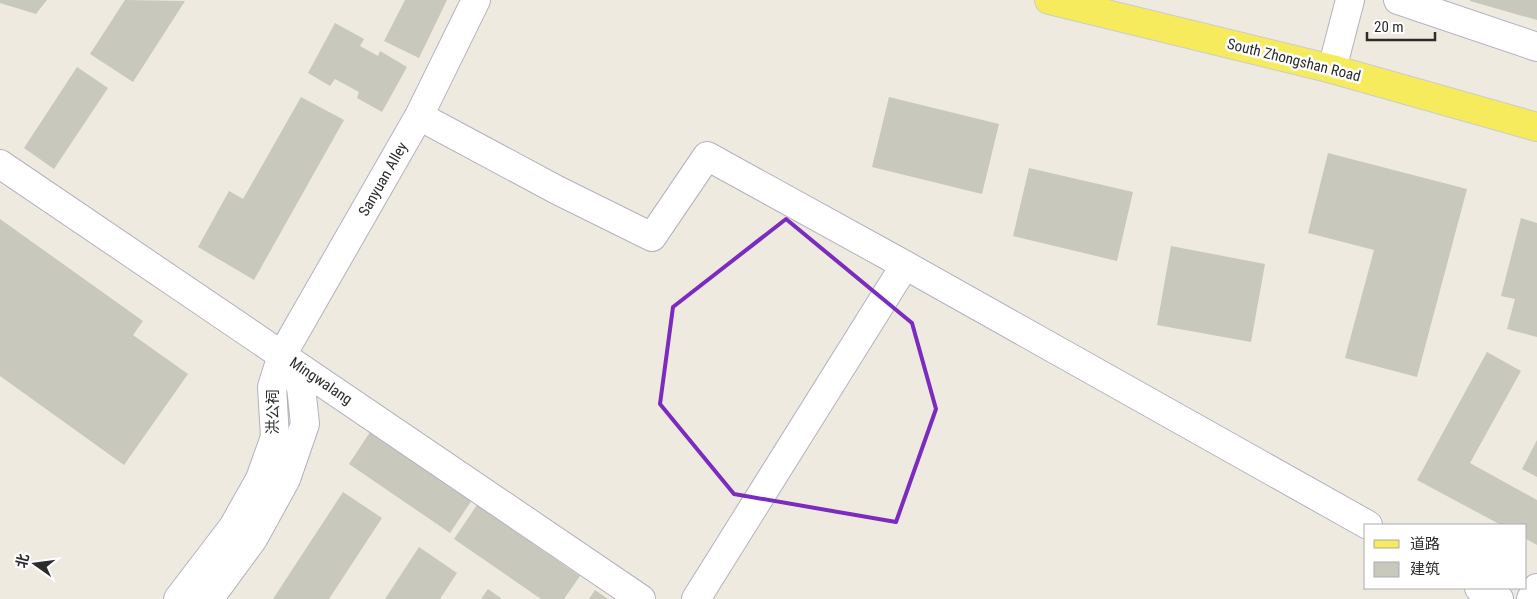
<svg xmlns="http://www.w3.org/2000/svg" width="1537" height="599" viewBox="0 0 1537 599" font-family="'Roboto Condensed','Noto Sans SC',sans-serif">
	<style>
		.building { fill: #c9c8bd }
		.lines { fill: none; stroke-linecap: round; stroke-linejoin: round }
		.minor-casing { stroke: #b2b2c0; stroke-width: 30 }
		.major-casing { stroke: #ccc; stroke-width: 30 }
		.minor { stroke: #fff; stroke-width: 28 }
		.major { stroke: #f5eb5d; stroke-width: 28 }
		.marked { fill: none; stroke: #7b2cbf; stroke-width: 4; stroke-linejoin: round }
		.labels { text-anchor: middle; stroke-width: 5; stroke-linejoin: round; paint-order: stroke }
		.street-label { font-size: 15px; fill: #2c2c2c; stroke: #fff }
	</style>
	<rect width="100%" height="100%" fill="#eeeadf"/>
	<path class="building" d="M0,0H47L36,14L0,3Z
		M125,0L185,1L133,82L90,54Z
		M405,0H447L419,58L384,41Z
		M1537,0V20L1470,1V0Z
		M335,23L364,39L360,46L378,56L380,51L407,67L382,112L357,98L359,92L335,79L330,86L308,73Z
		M77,67L108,88L54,169L24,148Z
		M301,97L344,120L254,280L198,247L229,191L243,199Z
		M889,97L999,124L982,194L872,167Z
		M1328,153L1467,189L1417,377L1345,358L1374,250L1308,233Z
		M1029,168L1133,192L1117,261L1013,236Z
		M1521,218L1537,223V337L1507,329L1515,299L1501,296Z
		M0,219L143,321L133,335L188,374L124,465L0,376Z
		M1171,246L1265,264L1251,342L1157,325Z
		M1487,352L1521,371L1470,463L1537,500V545L1526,539V525H1501L1417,480Z
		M372,429L474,497L450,533L349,464Z
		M1537,440V477L1522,469Z
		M343,492L382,518L329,599H273Z
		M477,505L580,576L564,599H541L454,539Z
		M419,547L457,573L440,599H385Z
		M488,589L502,599H481Z
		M595,590L608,599H589Z"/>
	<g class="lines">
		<defs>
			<path id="minor" d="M1398,0L1537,47
				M1332,69L1350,0
				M419,116L557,190L652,237L707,156L905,265L1368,525
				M0,164L641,599
				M1479,588L1499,599
				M178,599L233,527L260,479L275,437L272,387L282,355L419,116L476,0
				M209,599L253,539L286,479L305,424L301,387L284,358
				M696,599L905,265
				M1531,599L1537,588"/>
			<path id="major" d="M1049,0L1332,69L1537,127"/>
		</defs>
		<use href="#minor" class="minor-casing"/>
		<use href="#major" class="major-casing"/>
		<use href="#minor" class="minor"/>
		<use href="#major" class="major"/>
	</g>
	<path class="marked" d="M786,219L912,323L936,409L896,522L734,494L660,404L673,307Z"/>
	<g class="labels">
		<g class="street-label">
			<text transform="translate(1294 60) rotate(14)" y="5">South Zhongshan Road</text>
			<text transform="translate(383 179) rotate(-60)" y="5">Sanyuan Alley</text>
			<text transform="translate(321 381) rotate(34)" y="5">Mingwalang</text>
			<text transform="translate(273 412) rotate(-90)" y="5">洪公祠</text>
		</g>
	</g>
	<rect x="1364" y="524" width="162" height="65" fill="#ffffff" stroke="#ababab"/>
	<rect x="1374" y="540" width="25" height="8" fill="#f5eb5d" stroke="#ababab"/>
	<text x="1410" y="549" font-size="15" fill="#2c2c2c">道路</text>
	<rect x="1374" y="562" width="25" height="15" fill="#c9c8bd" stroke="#ababab"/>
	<text x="1410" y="574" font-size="15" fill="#2c2c2c">建筑</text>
	<g transform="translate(35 564) rotate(284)" stroke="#ffffff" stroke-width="4" paint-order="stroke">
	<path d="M0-4L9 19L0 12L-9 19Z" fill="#2c2c2c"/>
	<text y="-8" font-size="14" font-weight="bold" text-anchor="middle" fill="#2c2c2c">北</text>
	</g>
	<path d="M1367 32v8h68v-8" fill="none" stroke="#2c2c2c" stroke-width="2.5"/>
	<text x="1374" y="32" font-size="15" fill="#2c2c2c" stroke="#ffffff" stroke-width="4" paint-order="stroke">20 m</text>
</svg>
